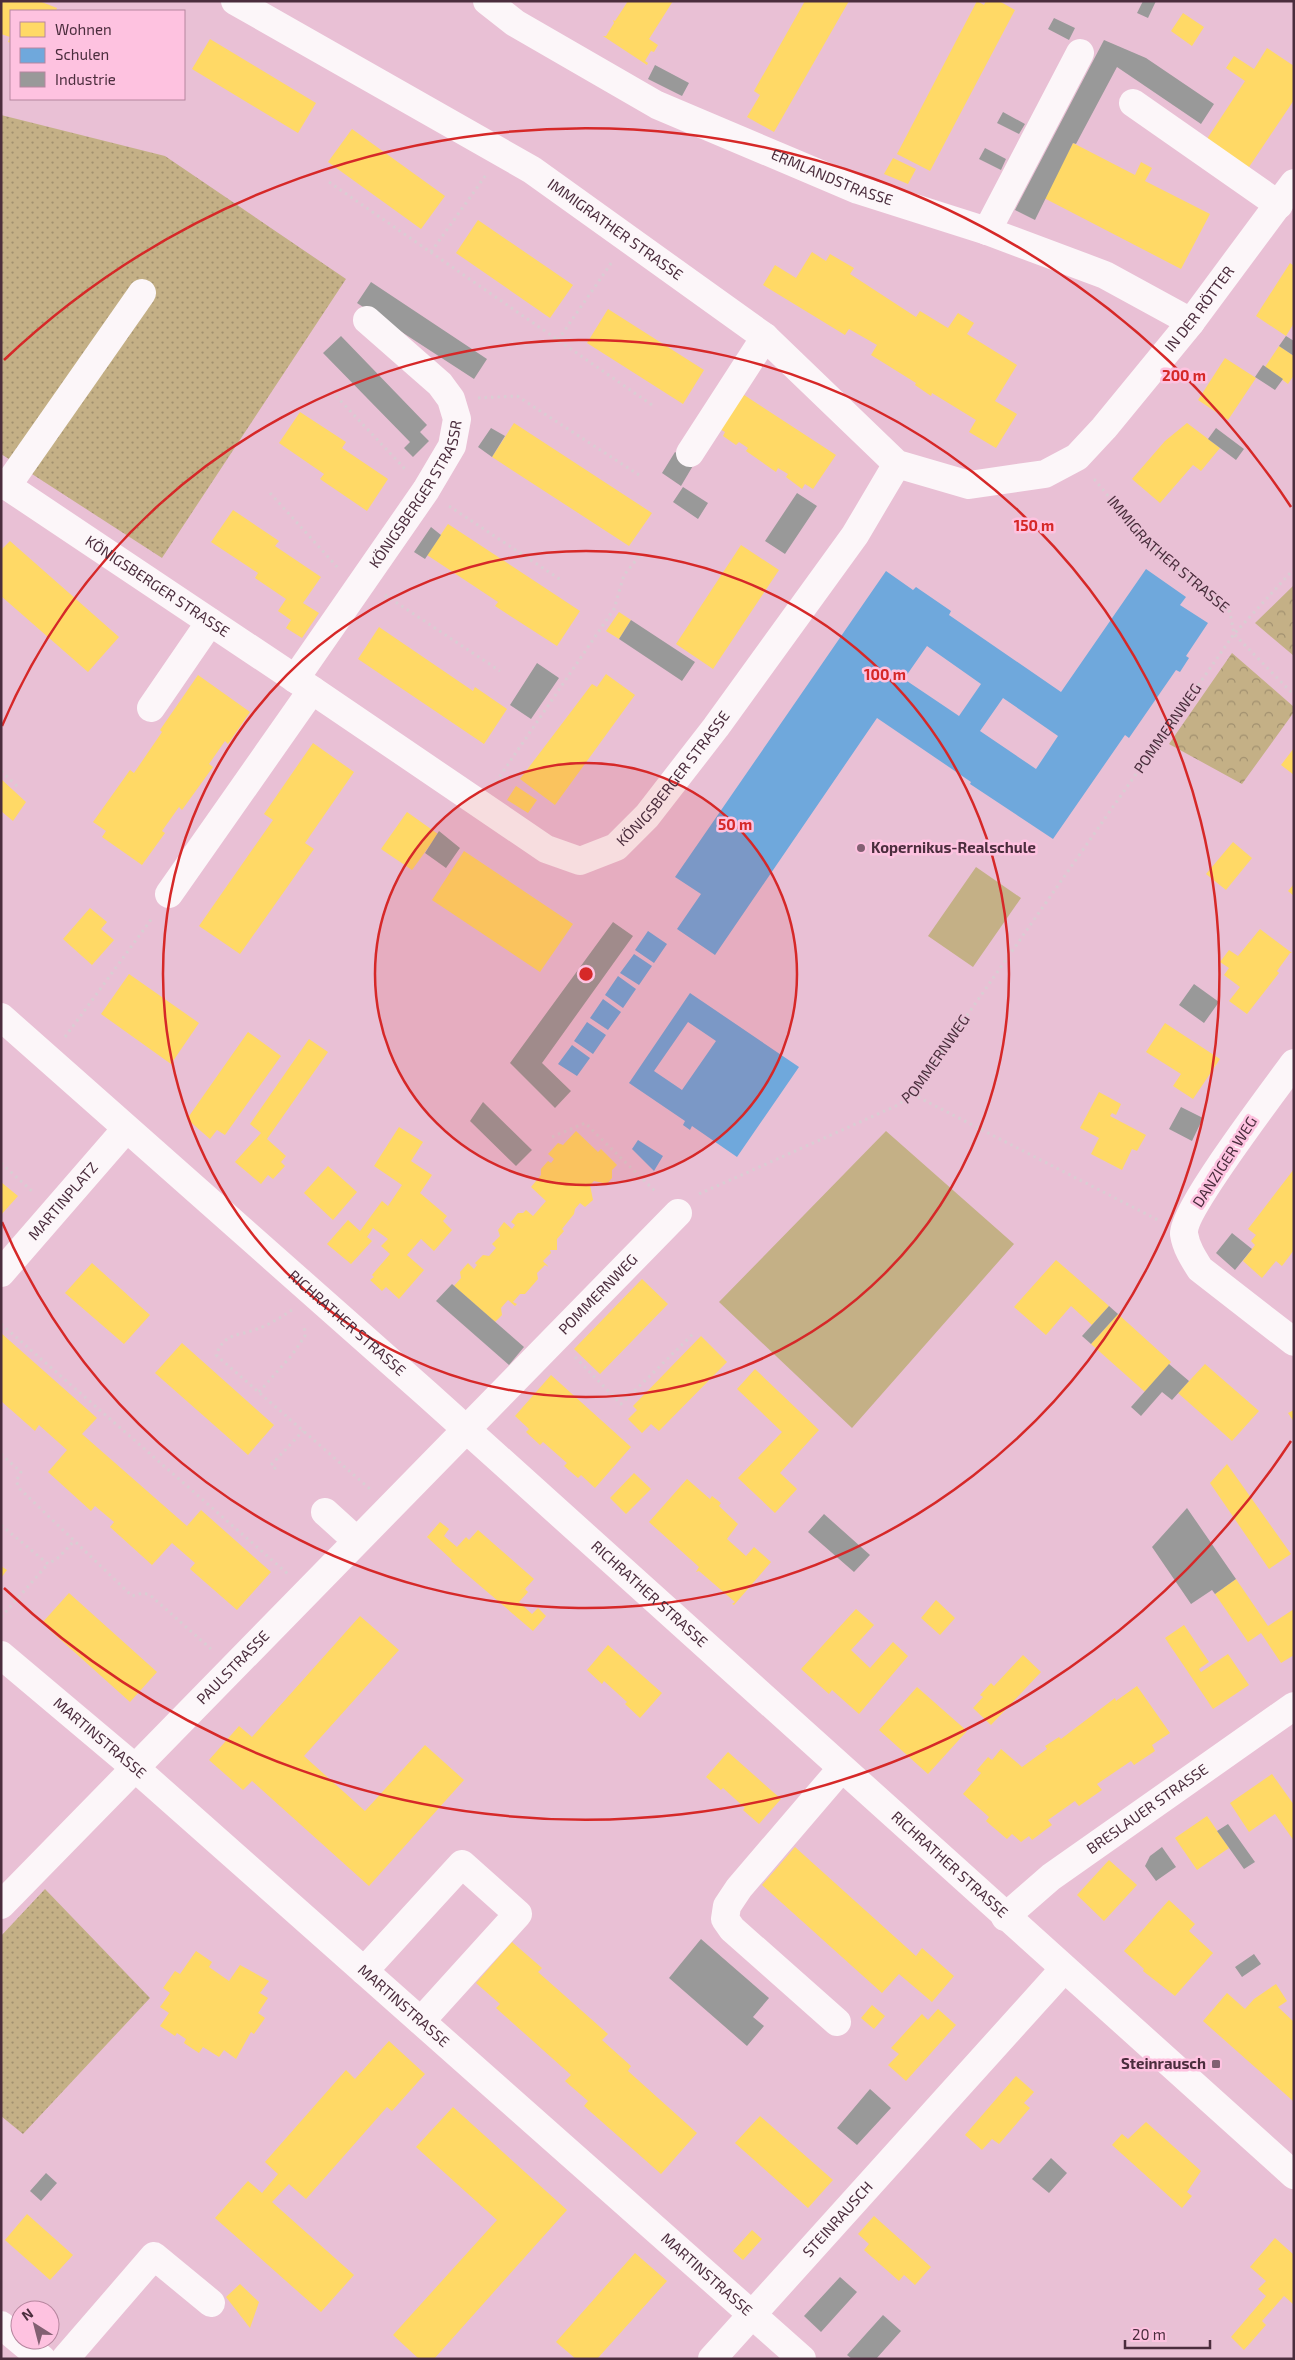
<svg xmlns="http://www.w3.org/2000/svg" width="1295" height="2360" viewBox="0 0 1295 2360" font-family="'Exo 2',sans-serif">
	<style>
		.grass { fill: url(#grass-dots) }
		.forest { fill: url(#forest-crowns) }
		.pitch { fill: #c4b086 }
		.homes { fill: #ffd966 }
		.schools { fill: #6fa8dc; fill-rule: evenodd }
		.industry { fill: #999 }
		.lines { fill: none; stroke-linecap: round; stroke-linejoin: round }
		.path { stroke: #dacdd3; stroke-width: 3; stroke-dasharray: 2.5 4; stroke-linecap: butt }
		.minor { stroke: #fcf6f9; stroke-width: 28 }
		.ring { fill: none; stroke: #d62828; stroke-width: 2.5 }
		.poi-dot { fill: #826072; stroke: #fec2e0; stroke-width: 2 }
		.labels { text-anchor: middle; stroke-width: 5; stroke-linejoin: round; paint-order: stroke }
		.street-label { font-size: 15px; fill: #4b2d3d; stroke: #fec2e0 }
		.poi-label { font-size: 15px; font-weight: bold; fill: #4b2d3d; stroke: #fec2e0; text-anchor: start }
		.centre { fill: #d62828; stroke: #fec2e0; stroke-width: 2.5 }
		.ring-label { font-size: 15px; text-anchor: middle; font-weight: bold; fill: #d62828; stroke: #fec2e0; stroke-width: 5; stroke-linejoin: round; paint-order: stroke }
	</style>
	<defs>
		<pattern id="grass-dots" width="8" height="8" patternUnits="userSpaceOnUse" patternTransform="scale(1.25)"><rect width="8" height="8" fill="#c4b086"/><path d="M2 2h.1M6 6h.1" fill="none" stroke="#a1906f" stroke-width="1.8" stroke-linecap="round"/></pattern>
		<pattern id="forest-crowns" width="20" height="18" patternUnits="userSpaceOnUse" patternTransform="scale(1.25)"><rect width="20" height="18" fill="#c4b086"/><path d="M2 6a3 3 0 1 1 6 0M12 15a3 3 0 1 1 6 0" fill="none" stroke="#a1906f"/></pattern>
	</defs>
	<rect width="100%" height="100%" fill="#e9c0d5"/>
	<path class="grass" d="M1,115L165,156L346,279L162,558L1,454Z
		M45,1889L150,1998L23,2134L1,2116V1936Z"/>
	<path class="forest" d="M1294,585V656L1255,623Z
		M1232,653L1294,707V712L1242,784L1169,744Z"/>
	<path class="pitch" d="M976,867L1021,898L973,967L928,936Z
		M886,1131L1014,1244L852,1428L719,1302Z"/>
	<path class="homes" d="M1,1H39L57,8L56,11H11V43L8,42L10,37L1,34Z
		M628,1H673L649,39L658,45L654,52L651,51L645,61L648,63L647,65L603,36H606L614,23L613,20L615,21Z
		M805,1H849L774,132L747,117L760,95L754,91Z
		M977,1L984,5L986,1H999L1015,10L930,171L897,154Z
		M1183,13L1204,27L1192,46L1171,31Z
		M210,39L316,103L298,133L192,69Z
		M1267,48L1294,66V100L1245,173L1203,145L1245,81L1226,68L1234,56L1254,69Z
		M352,129L445,196L421,229L328,162Z
		M1073,143L1135,175L1141,162L1152,168L1145,181L1210,214L1181,269L1044,198Z
		M893,158L916,169L908,184L884,174Z
		M478,220L573,285L550,318L456,253Z
		M812,252L826,261L830,254L854,268L850,274L916,317L920,311L948,328L958,313L974,323L967,334L1017,365L995,401L1017,414L996,448L969,432L976,420L932,393L931,396L915,385L916,383L871,355L877,345L849,329L845,335L763,285L775,265L796,278Z
		M1290,263L1294,266V323L1286,336L1256,316Z
		M608,309L704,370L683,404L587,343Z
		M1279,346L1294,356V375L1288,384L1265,367Z
		M1225,358L1256,378L1228,420L1198,400Z
		M741,393L836,455L813,489L805,484L802,489L786,477L788,474L778,468L776,472L746,451L748,448L739,442L736,445L723,436L725,432L718,428Z
		M300,412L346,442L342,448L388,479L367,511L320,479L324,474L279,443Z
		M514,423L652,513L629,546L492,457Z
		M1187,423L1220,448L1201,471L1193,465L1160,503L1132,479L1165,441Z
		M233,510L279,541L275,546L321,577L303,603L319,613L302,638L286,628L291,620L278,611L286,599L255,578L258,573L211,542Z
		M448,524L580,611L557,646L495,606L498,602L427,555Z
		M10,541L119,637L88,672L1,596V550Z
		M741,545L779,570L713,669L676,644Z
		M619,612L631,620L619,639L606,631Z
		M379,627L473,691L475,687L507,709L484,744L358,659Z
		M606,674L635,695L555,805L520,779L592,684L597,687Z
		M198,675L250,712L228,744L225,741L209,764L213,767L182,810L179,807L162,831L165,833L142,865L102,837L106,831L93,822L130,770L134,773L162,732L160,730Z
		M313,743L354,772L305,843L314,849L240,954L199,926L273,820L264,814Z
		M1294,748V775L1281,765Z
		M1,779L26,802L13,821L1,811Z
		M516,786L537,800L528,813L507,800Z
		M407,812L438,834L412,870L381,849Z
		M1233,842L1252,858L1226,890L1206,874Z
		M464,851L573,924L540,972L432,900Z
		M1294,884V896L1288,891Z
		M90,908L107,922L101,929L114,940L92,965L63,939Z
		M1260,929L1292,953H1290L1277,971L1279,973L1247,1014L1229,1001L1240,987L1224,975L1229,968L1220,962L1229,950L1238,956Z
		M129,974L199,1023L171,1064L101,1014Z
		M1165,1023L1220,1059L1193,1099L1173,1086L1181,1074L1146,1052Z
		M248,1032L281,1056L225,1135L217,1130L210,1139L187,1119Z
		M309,1039L328,1052L267,1139L286,1156L281,1162L285,1166L273,1179L268,1175L261,1184L235,1162L261,1133L250,1124Z
		M1099,1092L1121,1104L1116,1115L1112,1113L1110,1116L1146,1135L1137,1151L1132,1149L1122,1170L1091,1154L1099,1138L1080,1128Z
		M399,1127L423,1142L411,1161L432,1175L420,1193L447,1216L443,1221L452,1230L434,1251L421,1239L407,1255L424,1270L399,1299L386,1287L382,1291L370,1280L374,1277L372,1275L390,1254L381,1246L388,1239L373,1228L367,1237L372,1241L351,1264L327,1244L348,1220L360,1231L382,1201L388,1206L402,1185L374,1166Z
		M576,1131L598,1152L601,1149L617,1165L612,1170V1178L607,1184L594,1181L590,1185L593,1200L585,1207L580,1203L575,1209L574,1214L562,1229L564,1231L557,1239V1250H550L551,1253L543,1261L549,1267L545,1265L537,1273L538,1279L525,1294H520L513,1302L517,1304L515,1306L508,1300L501,1308L502,1315L495,1322L454,1286L461,1278L460,1272L468,1263L474,1269L477,1265L475,1263L483,1255L489,1256L496,1248L492,1244L500,1236L498,1230L504,1222L512,1229L515,1225L511,1222L518,1213H523L526,1210L533,1216L546,1201L531,1187L541,1175V1169L548,1161L551,1163L554,1159L548,1154L558,1143L563,1145Z
		M328,1166L357,1192L333,1220L304,1193Z
		M1294,1169V1250L1282,1266L1276,1261L1262,1278L1243,1261L1255,1245L1251,1241L1256,1235L1248,1229Z
		M1,1182L18,1196L1,1215Z
		M1056,1260L1109,1306L1092,1325L1071,1306L1046,1335L1014,1307Z
		M92,1263L150,1315L124,1344L65,1293Z
		M642,1279L668,1304L600,1374L574,1349Z
		M1118,1314L1171,1362L1145,1392L1091,1344Z
		M1,1333L97,1418L82,1434L187,1526L201,1510L271,1572L237,1610L190,1569L195,1563L172,1543L152,1565L110,1527L114,1522L95,1506L91,1511L48,1472L67,1450L39,1425L35,1431L1,1401Z
		M701,1336L727,1362L659,1431L651,1424L642,1433L628,1419L637,1410L633,1406Z
		M182,1343L274,1425L248,1455L155,1373Z
		M1205,1364L1259,1411L1232,1441L1178,1393Z
		M755,1369L819,1430L780,1473L797,1489L775,1513L738,1478L782,1432L737,1389Z
		M551,1375L631,1447L595,1488L581,1475L578,1478L564,1466L567,1463L543,1442L540,1445L526,1432L529,1429L515,1416Z
		M1294,1410V1422L1288,1413Z
		M1227,1464L1291,1554L1269,1569L1210,1483Z
		M634,1473L651,1489L626,1514L610,1498Z
		M687,1479L710,1499L712,1496L721,1503L719,1506L738,1524L727,1539L746,1556L754,1547L771,1562L734,1605L732,1604L735,1602L699,1571L696,1572L699,1567L649,1522Z
		M440,1522L449,1529L444,1536L457,1547L466,1537L469,1540L478,1530L534,1579L525,1589L528,1592L519,1602L532,1614L538,1608L546,1616L533,1631L451,1561L452,1560L427,1537Z
		M1,1566L7,1570L1,1578Z
		M1236,1579L1268,1626L1294,1609V1655L1281,1663L1261,1633L1248,1642L1215,1594Z
		M69,1593L157,1672L130,1702L42,1623Z
		M936,1600L955,1618L940,1635L921,1618Z
		M856,1609L874,1625L851,1650L870,1668L893,1642L908,1656L859,1714L832,1690L829,1694L801,1669Z
		M360,1616L399,1650L304,1756L365,1811L425,1745L464,1780L369,1886L252,1781L243,1790L209,1760L239,1726L252,1737Z
		M1184,1625L1209,1662L1199,1669L1201,1672L1228,1654L1249,1685L1213,1709L1165,1638Z
		M608,1645L662,1693L640,1718L625,1704L627,1702L604,1681L602,1684L587,1670Z
		M1023,1655L1041,1672L991,1725L973,1708L983,1697L980,1695L991,1683L994,1686Z
		M1137,1686L1170,1733L1152,1745L1155,1751L1134,1765L1131,1761L1097,1784L1102,1790L1079,1806L1075,1801L1048,1820L1052,1825L1032,1840L1029,1836L1021,1842L1012,1834L1007,1839L986,1821L989,1817L963,1794L981,1773L977,1770L988,1757L992,1760L1001,1749L1022,1767L1047,1749L1045,1746L1059,1737L1061,1739L1115,1698L1116,1701Z
		M917,1687L967,1731L928,1774L879,1730Z
		M728,1752L781,1799L759,1824L743,1810L745,1808L723,1788L721,1790L706,1777Z
		M1272,1774L1294,1805V1841L1275,1814L1249,1832L1230,1803Z
		M1207,1816L1229,1848L1197,1870L1175,1838Z
		M795,1847L916,1956L922,1948L954,1976L932,2002L899,1974L882,1993L762,1885Z
		M1109,1860L1137,1885L1104,1921L1077,1895Z
		M1169,1900L1195,1924L1189,1931L1213,1953L1175,1996L1143,1971L1144,1969L1124,1951Z
		M512,1942L542,1968L538,1972L608,2034L602,2040L631,2066L628,2071L697,2133L661,2174L584,2106L588,2101L565,2081L571,2075L496,2008L500,2004L476,1983Z
		M196,1951L212,1962L209,1967L229,1981L240,1965L269,1981L260,1993L268,1998L258,2013L265,2018L254,2034L251,2032L236,2059L224,2050L219,2057L203,2047L199,2053L184,2043L186,2039L177,2033L175,2036L160,2026L169,2013L160,2007L170,1993L163,1988L175,1971L180,1974Z
		M1276,1984L1287,2001L1278,2007L1294,2022L1293,2101L1203,2021L1227,1993L1245,2009L1254,1999Z
		M872,2005L885,2016L874,2029L861,2018Z
		M938,2009L956,2025L906,2081L888,2065L899,2054L891,2048L922,2014L928,2020Z
		M389,2041L425,2074L392,2111L387,2107L306,2199L289,2184L272,2202L354,2275L321,2312L215,2218L248,2181L262,2193L278,2174L265,2162L346,2070L355,2079Z
		M1016,2076L1034,2092L1024,2103L1030,2108L999,2144L992,2139L982,2150L965,2135Z
		M453,2107L567,2210L434,2359H419L393,2335L497,2220L416,2147Z
		M760,2116L833,2180L808,2208L735,2143Z
		M1146,2122L1201,2171L1187,2192L1192,2196L1182,2208L1112,2145L1122,2134L1128,2139Z
		M27,2214L73,2255L50,2280L5,2240Z
		M874,2216L931,2267L915,2285L904,2275L899,2281L864,2250L869,2244L858,2234Z
		M752,2230L762,2239L743,2260L733,2251Z
		M1275,2238L1294,2255V2305L1284,2296L1262,2321L1266,2325L1244,2350L1231,2337L1266,2296L1258,2289L1266,2281L1250,2267Z
		M635,2253L667,2281L597,2359H576L556,2342Z
		M240,2284L259,2302L250,2328L226,2297Z"/>
	<path class="schools" d="M1146,569L1186,597L1180,605L1208,623L1186,656L1189,658L1180,672L1176,670L1129,738L1125,735L1053,839L970,784L971,782L877,718L715,955L677,929L701,894L675,877L886,571L913,590L916,587L951,611L949,615L1061,692ZM927,646L981,684L959,716L904,679ZM1003,698L1058,736L1036,769L980,731Z
		M648,931L667,944L654,963L635,950Z
		M634,954L652,966L639,985L620,973Z
		M618,976L636,989L623,1008L605,995Z
		M690,993L799,1067L737,1157L692,1126L690,1130L683,1125L685,1121L629,1083ZM688,1022L716,1041L682,1090L654,1071Z
		M603,999L621,1012L608,1030L590,1018Z
		M587,1022L606,1035L593,1054L574,1041Z
		M572,1045L590,1058L577,1076L558,1064Z
		M638,1140L663,1156L654,1171L632,1149Z"/>
	<path class="industry" d="M1143,1H1156L1148,18L1137,13Z
		M1054,18L1075,28L1069,40L1048,29Z
		M1104,40L1146,58L1214,104L1201,124L1117,67L1076,144L1073,143L1035,220L1015,210Z
		M655,65L689,83L682,96L648,79Z
		M1003,112L1025,124L1019,134L997,123Z
		M985,148L1006,159L1001,170L979,159Z
		M371,282L487,359L474,379L357,303Z
		M341,336L427,425L420,432L429,441L413,457L404,448L410,442L323,353Z
		M1286,336L1294,341V356L1279,346Z
		M1263,365L1283,379L1275,390L1255,377Z
		M491,428L505,436L492,457L478,447Z
		M1216,428L1244,449L1236,460L1208,439Z
		M675,452L694,464L681,486L662,473Z
		M683,487L708,503L698,519L673,502Z
		M797,493L817,506L785,554L765,541Z
		M431,527L441,535L425,559L414,552Z
		M631,620L695,662L682,681L619,639Z
		M537,663L559,678L531,719L510,705Z
		M439,831L460,848L446,868L425,853Z
		M613,922L633,936L542,1063L571,1091L555,1108L510,1063Z
		M1194,984L1219,1002L1204,1023L1179,1005Z
		M483,1102L532,1150L516,1166L470,1121Z
		M1181,1107L1203,1118L1192,1141L1169,1129Z
		M1232,1233L1252,1249L1235,1270L1216,1253Z
		M452,1284L524,1347L509,1365L436,1301Z
		M1109,1306L1118,1314L1091,1344L1082,1336Z
		M1169,1364L1189,1381L1172,1400L1162,1392L1141,1416L1131,1407Z
		M1187,1508L1236,1579L1215,1594L1212,1590L1191,1604L1152,1547Z
		M824,1514L870,1555L854,1572L808,1532Z
		M1228,1824L1255,1862L1244,1869L1217,1831Z
		M1162,1847L1176,1867L1156,1881L1145,1866L1150,1856Z
		M701,1939L769,1998L753,2017L764,2026L747,2046L669,1978Z
		M1254,1954L1261,1964L1242,1977L1235,1967Z
		M870,2089L891,2108L857,2145L837,2128Z
		M1051,2158L1067,2173L1049,2193L1032,2179Z
		M46,2173L57,2183L41,2201L30,2191Z
		M840,2277L857,2292L821,2332L804,2316Z
		M883,2315L901,2331L876,2359H852L847,2355Z"/>
	<g class="lines">
		<g class="path">
			<path d="M329,182L652,405"/>
			<path d="M431,252L486,175"/>
			<path d="M558,340L612,262"/>
			<path d="M336,396L406,470"/>
			<path d="M478,398L517,396L639,475"/>
			<path id="s1" d="M1094,479L1146,541L1230,612L1234,634L1294,695"/>
			<path d="M270,493L339,569"/>
			<path d="M449,506L561,580"/>
			<path d="M385,595L500,671"/>
			<path d="M1,771L18,787"/>
			<path d="M496,782L614,609L624,575L641,554"/>
			<path d="M65,1037L153,917"/>
			<path d="M912,1094L1158,1220"/>
			<path d="M552,1137L585,1123L657,1193"/>
			<path d="M1,1163L34,1193"/>
			<path id="s2" d="M699,1194L898,1105L912,1094L1234,634L1294,569"/>
			<path d="M292,1310C281,1317 269,1325 257,1329C237,1337 225,1332 216,1355L370,1489"/>
			<path d="M1,1324L288,1574"/>
			<path d="M575,1357L621,1404L695,1332"/>
			<path d="M259,1392L292,1355L305,1336L304,1324"/>
			<path d="M1,1454L21,1472L16,1481L20,1489L132,1596L143,1593L150,1595L211,1649"/>
			<path d="M276,1469L271,1465L303,1431"/>
			<path d="M1,1525L48,1564L59,1557L74,1541"/>
			<path d="M1,1617L48,1564"/>
		</g>
		<g class="minor">
			<path id="s3" d="M235,1L532,170L765,337L897,464L969,485L1045,474L1077,457L1104,428L1191,322L1294,183"/>
			<path id="s4" d="M487,1L515,23L657,105L858,190L987,231L1105,275L1191,322"/>
			<path d="M1133,103L1279,205"/>
			<path d="M987,231L1080,53"/>
			<path d="M690,453L765,337"/>
			<path id="s5" d="M1,482L312,690L546,849L580,861L616,847L647,816L716,727L855,535L897,464"/>
			<path d="M7,486L142,293"/>
			<path id="s6" d="M295,679L426,490L452,446L457,419L451,399L440,384L367,320"/>
			<path d="M151,708L210,622"/>
			<path d="M169,894L312,690"/>
			<path id="s7" d="M1,1017L427,1394L1294,2175"/>
			<path d="M1294,1063C1275,1089 1182,1211 1184,1234C1186,1247 1193,1258 1200,1269L1294,1342"/>
			<path id="s8" d="M1,1273L126,1129"/>
			<path d="M325,1512L356,1540"/>
			<path id="s9" d="M1,1655L134,1767L802,2359"/>
			<path id="s10" d="M1,1905L678,1213"/>
			<path id="s11" d="M1005,1917L1051,1877L1294,1706"/>
			<path d="M364,1971L462,1864L518,1914L421,2021"/>
			<path d="M837,2022L732,1929L725,1919L727,1906L739,1888L841,1769"/>
			<path d="M1,2325L42,2359"/>
			<path d="M65,2359L154,2256L211,2303"/>
			<path id="s12" d="M712,2359L1063,1970"/>
		</g>
	</g>
	<circle cx="586" cy="974" r="211" fill="#d62828" fill-opacity=".12"/>
	<g class="ring">
		<circle cx="586" cy="974" r="211"/>
		<circle cx="586" cy="974" r="423"/>
		<path d="M2 726A634 634 0 1 1 2 1222"/>
		<path d="M1291 1441A846 846 0 0 1 4 1588M4 360A846 846 0 0 1 1291 507"/>
	</g>
	<g class="poi-dot">
		<circle cx="861" cy="848" r="5"/>
		<rect x="1211" y="2059" width="10" height="10" rx="2.5"/>
	</g>
	<g class="labels">
		<g class="street-label">
			<text dy="5" stroke="none"><textPath href="#s4" startOffset="389">ERMLANDSTRASSE</textPath></text>
			<text dy="5" stroke="none"><textPath href="#s3" startOffset="444">IMMIGRATHER STRASSE</textPath></text>
			<text dy="5" stroke="none"><textPath href="#s3" startOffset="1192">IN DER RÖTTER</textPath></text>
			<text dy="5" stroke="none"><textPath href="#s6" startOffset="222">KÖNIGSBERGER STRASSR</textPath></text>
			<text dy="5" stroke="none"><textPath href="#s1" startOffset="106">IMMIGRATHER STRASSE</textPath></text>
			<text dy="5" stroke="none"><textPath href="#s5" startOffset="188">KÖNIGSBERGER STRASSE</textPath></text>
			<text dy="5" stroke="none"><textPath href="#s2" startOffset="682">POMMERNWEG</textPath></text>
			<text dy="5" stroke="none"><textPath href="#s5" startOffset="821">KÖNIGSBERGER STRASSE</textPath></text>
			<text dy="5" stroke="none"><textPath href="#s2" startOffset="278">POMMERNWEG</textPath></text>
			<text transform="translate(1225 1162) rotate(-57)" y="5">DANZIGER WEG</text>
			<text dy="5" stroke="none"><textPath href="#s8" startOffset="95">MARTINPLATZ</textPath></text>
			<text dy="5" stroke="none"><textPath href="#s10" startOffset="854">POMMERNWEG</textPath></text>
			<text dy="5" stroke="none"><textPath href="#s7" startOffset="462">RICHRATHER STRASSE</textPath></text>
			<text dy="5" stroke="none"><textPath href="#s7" startOffset="868">RICHRATHER STRASSE</textPath></text>
			<text dy="5" stroke="none"><textPath href="#s10" startOffset="332">PAULSTRASSE</textPath></text>
			<text dy="5" stroke="none"><textPath href="#s9" startOffset="129">MARTINSTRASSE</textPath></text>
			<text dy="5" stroke="none"><textPath href="#s11" startOffset="179">BRESLAUER STRASSE</textPath></text>
			<text dy="5" stroke="none"><textPath href="#s7" startOffset="1272">RICHRATHER STRASSE</textPath></text>
			<text dy="5" stroke="none"><textPath href="#s9" startOffset="534">MARTINSTRASSE</textPath></text>
			<text dy="5" stroke="none"><textPath href="#s12" startOffset="188">STEINRAUSCH</textPath></text>
			<text dy="5" stroke="none"><textPath href="#s9" startOffset="939">MARTINSTRASSE</textPath></text>
		</g>
		<g class="poi-label">
			<text x="871" y="853">Kopernikus-Realschule</text>
			<text x="1206" y="2069" text-anchor="end">Steinrausch</text>
		</g>
	</g>
	<circle cx="586" cy="974" r="8" class="centre"/>
	<g class="ring-label">
		<text x="1184" y="381">200 m</text>
		<text x="1034" y="531">150 m</text>
		<text x="885" y="680">100 m</text>
		<text x="735" y="830">50 m</text>
	</g>
	<rect width="1295" height="2360" fill="none" stroke="#4b2d3d" stroke-width="5"/>
	<rect x="10" y="10" width="175" height="90" fill="#fec2e0" stroke="#b6869f"/>
	<rect x="20" y="22" width="25" height="15" fill="#ffd966" stroke="#b6869f"/>
	<text x="55" y="35" font-size="15" fill="#4b2d3d">Wohnen</text>
	<rect x="20" y="48" width="25" height="15" fill="#6fa8dc" stroke="#b6869f"/>
	<text x="55" y="60" font-size="15" fill="#4b2d3d">Schulen</text>
	<rect x="20" y="72" width="25" height="15" fill="#999999" stroke="#b6869f"/>
	<text x="55" y="85" font-size="15" fill="#4b2d3d">Industrie</text>
	<g transform="translate(35 2325) rotate(324)"><circle r="24" fill="#fec2e0" stroke="#b6869f"/>
	<path d="M0-4L9 19L0 12L-9 19Z" fill="#826072"/>
	<text y="-8" font-size="14" font-weight="bold" text-anchor="middle" fill="#4b2d3d">N</text>
	</g>
	<path d="M1125 2340v8h85v-8" fill="none" stroke="#4b2d3d" stroke-width="2.5"/>
	<text x="1132" y="2340" font-size="15" fill="#4b2d3d" stroke="#fec2e0" stroke-width="4" paint-order="stroke">20 m</text>
</svg>
